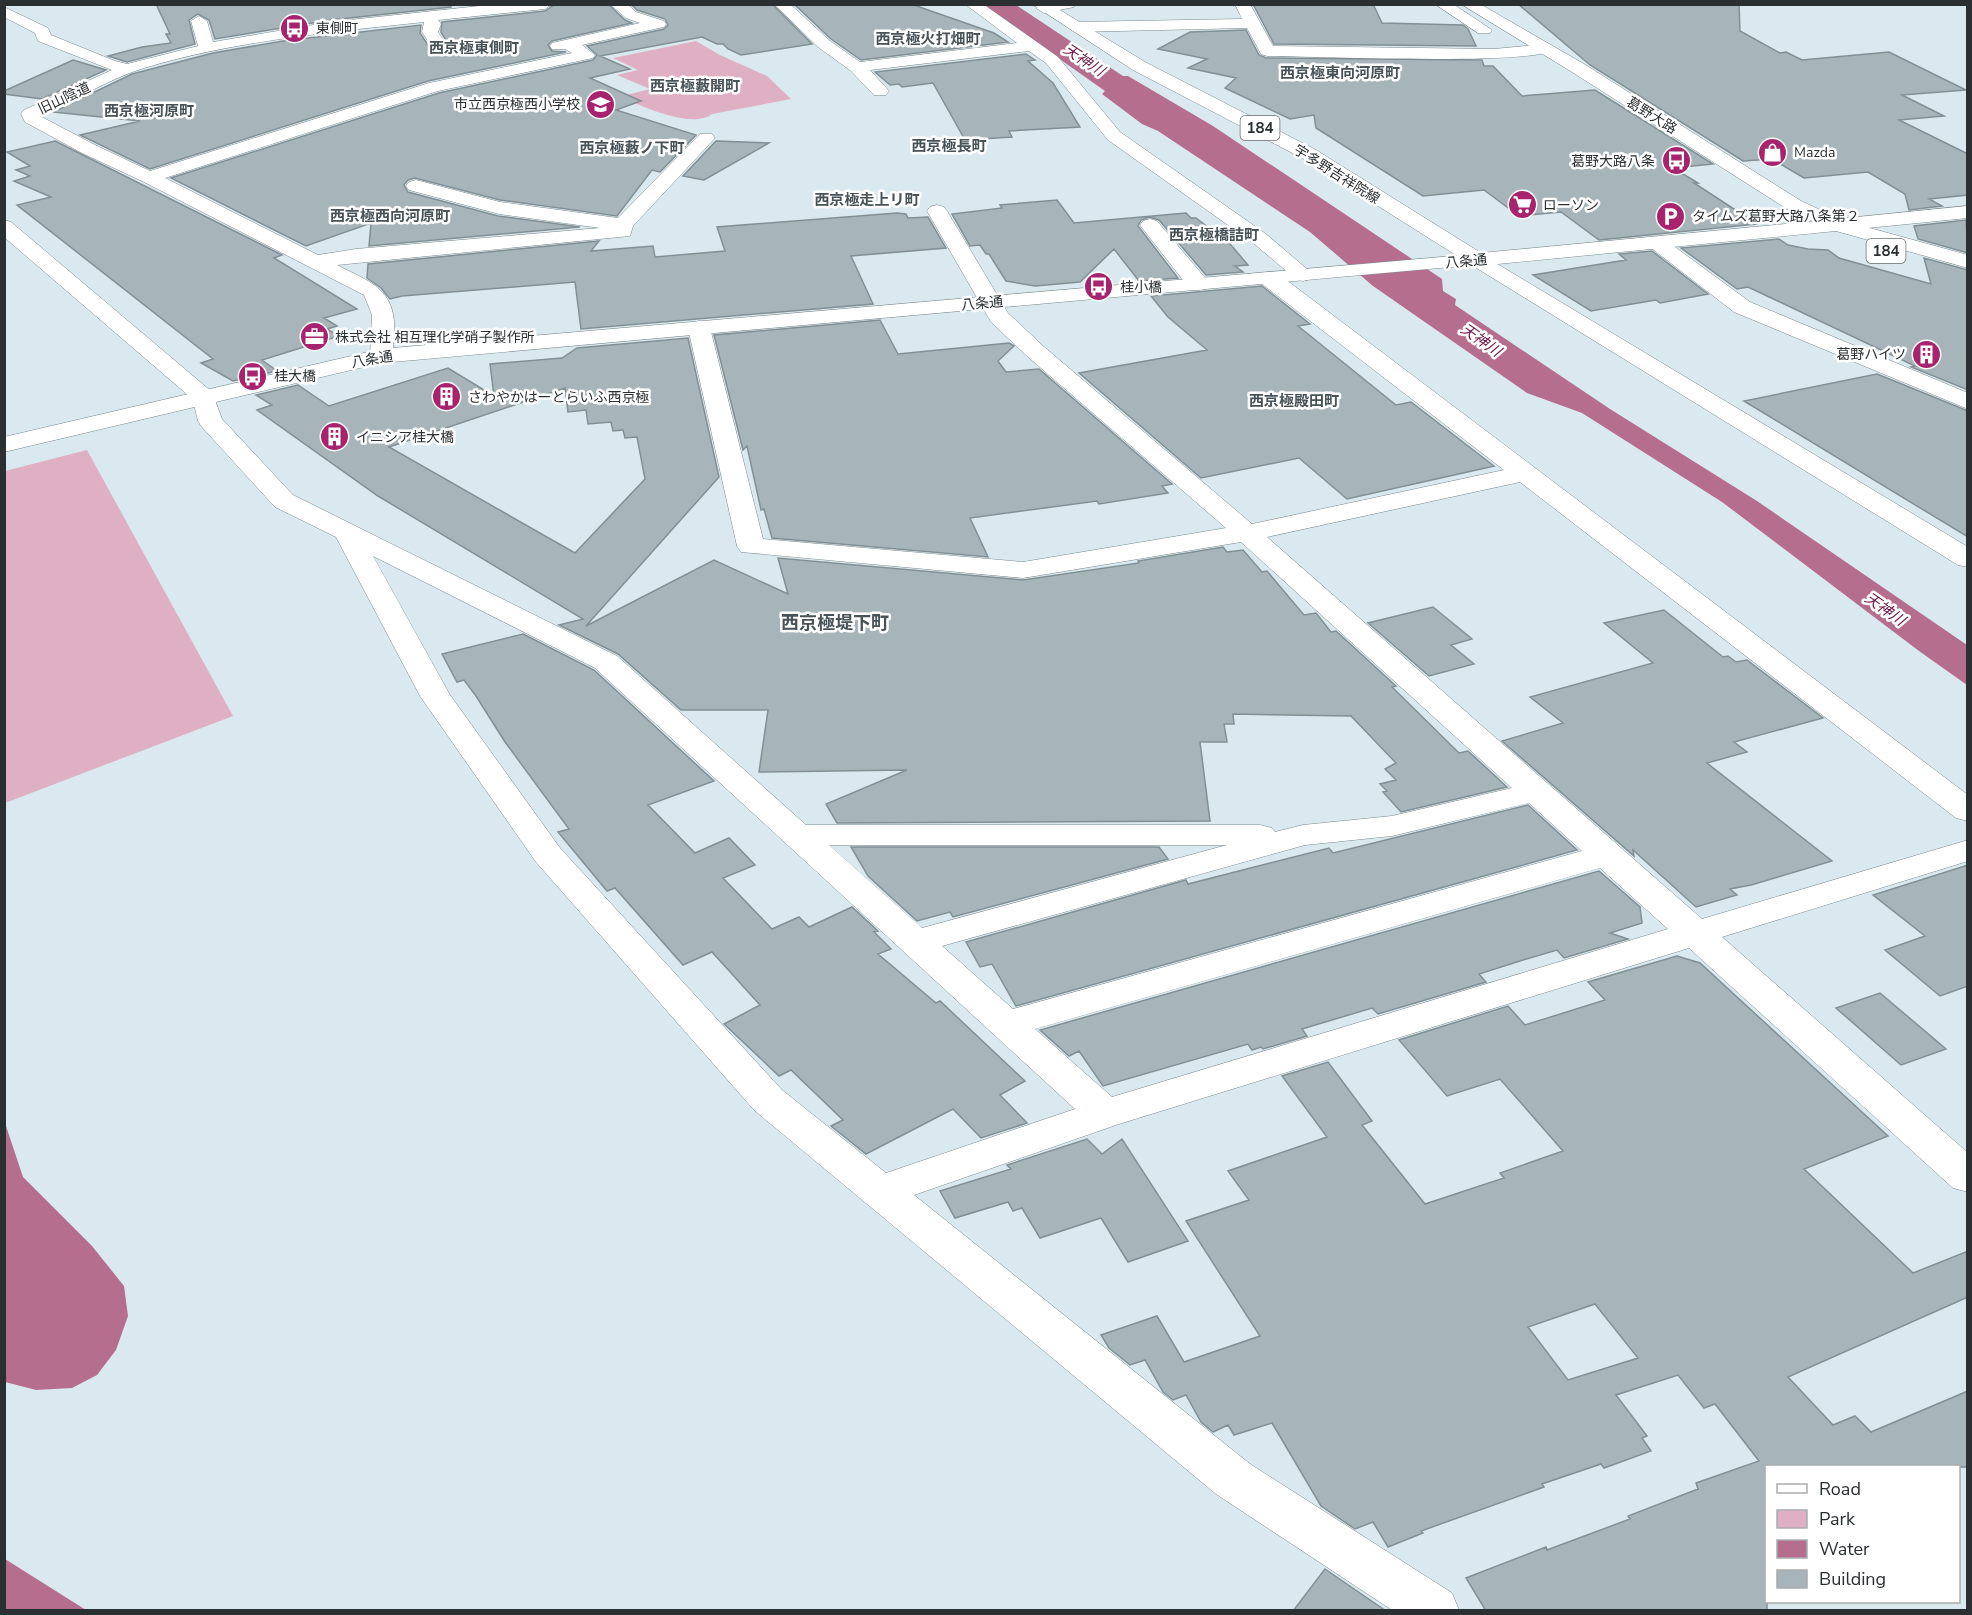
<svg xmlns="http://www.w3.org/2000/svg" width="1972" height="1615" viewBox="0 0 1972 1615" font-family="'Nunito Sans','Noto Sans JP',sans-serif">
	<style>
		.green { fill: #dfb0c3 }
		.water { fill: #b66e8f }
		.building { fill: #a7b5bb; stroke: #829095; stroke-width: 1.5; fill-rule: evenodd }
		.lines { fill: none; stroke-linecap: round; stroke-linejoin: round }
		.minor-casing { stroke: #7b898e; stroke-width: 1 }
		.tertiary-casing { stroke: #7b898e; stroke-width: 1 }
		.secondary-casing { stroke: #7b898e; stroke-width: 1 }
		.primary-casing { stroke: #7b898e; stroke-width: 1 }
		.minor { fill: #fff; fill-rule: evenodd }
		.tertiary { fill: #fff; fill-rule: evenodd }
		.secondary { fill: #fff; fill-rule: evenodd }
		.primary { fill: #fff; fill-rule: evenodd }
		.labels { text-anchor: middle; stroke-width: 5; stroke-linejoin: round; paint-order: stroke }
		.far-poi-label { font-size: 14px; fill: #2a3032; stroke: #fff; text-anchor: start }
		.far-street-label { font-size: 14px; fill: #2a3032; stroke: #fff }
		.far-neighbourhood-label { font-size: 15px; font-weight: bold; fill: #475358; stroke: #fff }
		.far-water-label { font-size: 15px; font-style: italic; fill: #701949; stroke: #fff }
		.shield { fill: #fff; stroke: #6a6e70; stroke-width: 1.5 }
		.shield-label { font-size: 15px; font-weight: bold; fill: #2a3032 }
		.neighbourhood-label { font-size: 18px; font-weight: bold; fill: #475358; stroke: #fff }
	</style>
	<rect width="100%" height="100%" fill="#dae9ef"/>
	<path class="green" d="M696,41L720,55L767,76L791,99L712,114C691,130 641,105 619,97L650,89L617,75L638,70L613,58Z
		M87,450L233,716L5,803V471Z"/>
	<path class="water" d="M983,5H1016L1123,76H1128L1213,126L1442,279L1443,291L1456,299L1455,305L1610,409L1757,501L1967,645V685L1919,651L1722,502L1582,413L1527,393L1373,286L1310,232L1158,131L1142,124L1102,94L1105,91Z
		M5,1123L23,1177L92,1246L124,1286L128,1316L116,1350L97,1375L72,1388L36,1390L5,1382Z
		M5,1559L86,1610H5Z"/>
	<path class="building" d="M156,4H451V7L331,20L215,39L209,20L198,14L189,20L195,44L127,62L108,56L142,47L171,43L166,34H170Z
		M562,4H608L625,20L632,23L552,41L548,45L552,51L566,52L428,81L150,169L80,135L140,121L53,112L132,74L213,53L283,41L421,25L420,33L432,51L441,54L450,47L441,32L442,22L545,11L554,5Z
		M631,4H772L812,44L741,55L728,49L723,44H717L702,37L600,56L630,69L590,78L641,101L616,110L696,135L660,172L652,170L617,216L500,200L415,178L408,180L404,185L408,192L498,216L580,227L369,246L371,223L306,246L171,178L439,93L593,60L597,55L587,46L664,29L668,25L665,19L637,10Z
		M794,4H911L994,33L1008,42L861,60L831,39Z
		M1253,4H1373L1382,23L1463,25L1468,29L1476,46L1274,44Z
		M1518,4H1739L1740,31L1780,53L1786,52L1802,60L1889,52L1966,90L1902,95L1944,116L1899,120L1968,154V195L1929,199L1942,206L1909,210L1905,194L1868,172L1804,178L1772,159L1743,161L1590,65Z
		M1246,30L1259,55L1266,58L1482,60L1484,66H1493L1522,96L1595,90L1713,164L1673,168L1698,183H1694L1757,224L1599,240L1561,212L1519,216L1484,190L1423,196L1316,128L1314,115L1290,119L1225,88L1236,78L1188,68L1207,59L1158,49L1190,32Z
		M1026,54L1035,60L1028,61L1053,83L1080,127L1009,131L1012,137L965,140L933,83L902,87L899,84L890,85L875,72Z
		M73,60L106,70L42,99L4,94V91Z
		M55,141L282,255L274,258L357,309L324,318L337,326L327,329L339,336L262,360L277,371L233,381L201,363L213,359L17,205L51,197L14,181L30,176L16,170L30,166L7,152Z
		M716,141L769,143L704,180L683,176Z
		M1057,200L1074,223L1186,213L1191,218H1196L1222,238H1225L1248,265L1235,266L1243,272L1206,275L1159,220L1149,217L1141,220L1138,226L1178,278L1139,281L1114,249L1080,282L1035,286L1006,281L989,254H986L980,245L970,246L952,214L1002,208L1000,205Z
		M897,213L906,214L908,218L928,217L946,248L851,256L873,304L581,329L575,282L402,296L390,299L381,288L367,278L368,264L599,241L591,251L653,246L655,257L725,251L717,227Z
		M1966,220L1968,253L1918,239L1914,226Z
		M1779,239L1788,245L1808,249L1828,250L1839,258L1931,284L1924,258L1968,270V390L1911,367L1915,366L1748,287L1737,289L1681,248Z
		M1652,251L1708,294L1660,303L1656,300L1591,311L1533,275L1626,260L1619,254Z
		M1262,286L1310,324L1298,326L1396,405L1411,402L1494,466L1347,499L1299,458L1201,478L1079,373L1207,350L1168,317L1151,296Z
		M880,320L898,354L1009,343L1014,346L998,361L1006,372L1039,369L1172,484L1162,486L1168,493L1099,504L1097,501L970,518L988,557L772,538L764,509L761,510L747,446L743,450L714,335Z
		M688,338L719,477L586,626L714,560L788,594L778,558L1023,580L1139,563L1138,561L1223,547L1227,552L1243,550L1262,572L1267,571L1304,615L1316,613L1331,632L1336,631L1396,686L1392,687L1459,753L1468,751L1507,787L1401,812L1383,792L1387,791L1380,784L1396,780L1385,769L1396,763L1351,716L1233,714L1234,724H1224L1227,742H1200L1210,821L837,823L826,804L907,770L759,772L768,710H681L618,654L559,625L583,619L378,496L257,410L272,405L256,395L298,385L329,406L448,368L494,396L490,364L562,358L577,348ZM565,388L568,412L586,410L588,424L611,422L613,431L623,430L625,438L637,437L645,479L575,553L389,447Z
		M1877,374L1968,411V537L1744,401Z
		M1433,607L1472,639L1451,645L1474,664L1429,676L1368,623Z
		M1664,610L1723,657L1728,656L1736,662L1747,660L1823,718L1734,742L1747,752L1707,763L1832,861L1751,885L1730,889L1737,895L1696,907L1633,850L1634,856L1502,741L1563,723L1530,697L1653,663L1604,623Z
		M523,634L594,670L714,781L648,805L695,853L729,838L755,865L723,878L772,929L799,917L809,927L852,907L878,931L874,932L891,949L878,954L936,1003L940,1001L1025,1081L1000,1095L1027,1123L981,1138L953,1109L866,1154L831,1126L843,1120L791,1070L779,1076L724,1024L760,1005L712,952L683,965L615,888L607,891L558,832L569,829L505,742L476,696L464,680L457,682L442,654Z
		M1528,805L1577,850L1016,1006L992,964L980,967L966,942L1186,880L1188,884L1329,848L1333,853Z
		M851,847H1159L1168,859L953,917L950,912L917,921L868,876Z
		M1968,865V986L1940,996L1885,950L1925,936L1873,895Z
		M1599,871L1640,907L1642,923L1610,933L1628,939L1564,958L1557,950L1523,960L1479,974L1486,982L1378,1014L1372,1008L1302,1029L1307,1036L1263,1049L1261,1047L1252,1050L1248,1044L1103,1086L1079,1051L1069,1056L1040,1030Z
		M1677,956L1700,963L1888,1136L1804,1169L1913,1273L1968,1251V1297L1788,1377L1833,1425L1855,1416L1871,1432L1968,1391V1467H1767V1611H1486L1466,1578L1546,1547L1547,1550L1630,1519L1628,1516L1698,1489L1696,1483L1759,1461L1715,1404L1704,1408L1678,1375L1616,1395L1647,1436L1642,1438L1651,1451L1604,1468L1601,1464L1542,1484L1544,1487L1421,1531L1423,1533L1388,1547L1373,1522L1355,1529L1321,1506L1272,1423L1234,1435L1228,1425L1213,1432L1201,1422L1186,1395L1173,1400L1163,1392L1145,1360L1130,1365L1109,1348L1101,1335L1157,1316L1184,1362L1260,1336L1186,1221L1249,1200L1228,1171L1327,1137L1282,1076L1328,1062L1372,1121L1362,1125L1425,1204L1504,1178L1500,1173L1563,1151L1500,1079L1447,1096L1399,1040L1508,1006L1525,1025L1605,1000L1588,982ZM1595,1304L1638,1358L1568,1380L1528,1327Z
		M1880,993L1946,1049L1901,1065L1836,1008Z
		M1087,1139L1102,1154L1122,1139L1188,1241L1128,1262L1101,1218L1040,1238L1022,1208L1013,1211L1008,1202L955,1218L940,1191L1011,1169L1007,1165Z
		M1325,1569L1386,1611H1293Z"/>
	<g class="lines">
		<defs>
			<path id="minor" d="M498,4H552L545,9L438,20L441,24L438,32L448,47L440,52L434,50L422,32L424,22C331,32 234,41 144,68C112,78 72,101 40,116L95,145L150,171L429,83L572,53L565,49H552L550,46L552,43L640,23L626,18L610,4H627L636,12L664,21L666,24L664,27L582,45L595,55L593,58L438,91L165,178L318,255L356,249L600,228L499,214L409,190L406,186L409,182L416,180L500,202L618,218L700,134H712L715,138L633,226L630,236L337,265C370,282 397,289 394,334C393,343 394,353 389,361L381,363L373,361L370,356L372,315L364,295L142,181L82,153L25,122L21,114L24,110L112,70L38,41L35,33L4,17V7L48,28L51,35L115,61L127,64L198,46L191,21L199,16L207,21L213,42L331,22Z
				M774,4H790L830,41L860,62L1017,43L965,4H983L1058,57L1120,132L1266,234L1314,275L1310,279L1303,281L1296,279L1252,242L1108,140L1046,63L1029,51L870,70L889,91L886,95H874L851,71L818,47Z
				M1076,4L1074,7L1044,13L1036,8L1040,4Z
				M1235,4H1250L1273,46L1494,49L1546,44L1554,49C1541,66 1303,56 1267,56L1261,54L1247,28L1075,32L1067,27L1075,22L1242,19Z
				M937,205L944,207L947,211L1008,313L1043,346L1252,524L1504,470L1261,283L1258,278L1261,273L1269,272L1277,273L1968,795V821L1956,818L1520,482L1267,537L1702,919L1968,840V861L1722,937L1968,1153V1192L1953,1188L1689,948L1119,1124L914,1195L1250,1464L1452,1593L1459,1610H1392L1216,1494L754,1110L536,862L420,696L336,537L275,507L201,426L198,421L192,397L196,392L204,390L212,392L222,419L293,495L617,656L806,825H1260L1272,828L1275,832L1303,825L1392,816L1512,788L1241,542L1023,578L741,552L737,546L688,328L691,323L699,321L707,323L710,328L763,539L1023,562L1226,528L1027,356L991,322L927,211L930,207ZM373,556L595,668L1075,1109L886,1173L782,1090L560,848L450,695ZM1529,803L1582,851L1013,1009L942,946L1305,845L1392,836ZM829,845H1227L922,928ZM1600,868L1668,929L1112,1097L1035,1029Z
				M1150,219L1157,221L1206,279L1209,284L1206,289L1198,290L1190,289L1143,229L1140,225L1143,221Z
				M1657,237L1664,239L1750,302L1968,393V409L1734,312L1650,247L1647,243L1650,239Z
				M1477,254L1484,256L1968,547V567L1958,565L1470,264L1467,260L1470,256Z"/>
			<path id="tertiary" d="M1435,4H1453L1492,30L1490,33H1478Z
				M1461,4H1480L1584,64L1801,201L1844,221L1847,225L1844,229H1830L1787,209L1572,72Z
				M4,220L11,222L212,392L216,397L212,402L204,404L196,402L4,237Z"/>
			<path id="secondary" d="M1968,206V218L1837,231L1830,229L1827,225L1830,221L1837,219Z
				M1477,254L1484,256L1487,260L1484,264L381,363L4,452V437L381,349Z"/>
			<path id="primary" d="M1032,4H1050L1145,62L1316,150L1481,253L1837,219L1968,255V268L1836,231L1477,266L1470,264L1302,158L1133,70Z"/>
		</defs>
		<use href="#minor" class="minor-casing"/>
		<use href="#tertiary" class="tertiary-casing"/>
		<use href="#secondary" class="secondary-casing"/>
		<use href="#primary" class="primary-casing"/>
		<use href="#minor" class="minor"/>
		<use href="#tertiary" class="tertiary"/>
		<use href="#secondary" class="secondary"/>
		<use href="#primary" class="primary"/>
	</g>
	<defs>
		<symbol id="bus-disc" viewBox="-11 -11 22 22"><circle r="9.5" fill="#a8236e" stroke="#fff"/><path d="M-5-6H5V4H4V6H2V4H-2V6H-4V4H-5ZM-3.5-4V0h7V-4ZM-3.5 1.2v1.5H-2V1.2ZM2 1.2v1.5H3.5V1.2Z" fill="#fff"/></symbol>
		<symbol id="school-disc" viewBox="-11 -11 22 22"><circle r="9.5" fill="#a8236e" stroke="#fff"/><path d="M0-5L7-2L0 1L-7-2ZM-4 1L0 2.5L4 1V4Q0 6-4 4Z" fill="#fff"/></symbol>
		<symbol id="shop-disc" viewBox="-11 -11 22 22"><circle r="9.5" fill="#a8236e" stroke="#fff"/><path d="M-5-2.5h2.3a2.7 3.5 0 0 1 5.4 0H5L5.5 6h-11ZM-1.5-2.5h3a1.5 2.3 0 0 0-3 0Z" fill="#fff"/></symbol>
		<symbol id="supermarket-disc" viewBox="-11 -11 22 22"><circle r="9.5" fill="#a8236e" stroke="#fff"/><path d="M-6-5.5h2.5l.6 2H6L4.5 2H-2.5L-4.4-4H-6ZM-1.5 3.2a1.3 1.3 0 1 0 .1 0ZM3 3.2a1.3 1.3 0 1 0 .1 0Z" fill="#fff"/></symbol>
		<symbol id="parking-disc" viewBox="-11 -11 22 22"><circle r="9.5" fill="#a8236e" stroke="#fff"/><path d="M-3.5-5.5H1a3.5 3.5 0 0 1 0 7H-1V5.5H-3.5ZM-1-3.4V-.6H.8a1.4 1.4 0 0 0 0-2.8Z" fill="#fff"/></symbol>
		<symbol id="office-disc" viewBox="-11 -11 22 22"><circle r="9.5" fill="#a8236e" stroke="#fff"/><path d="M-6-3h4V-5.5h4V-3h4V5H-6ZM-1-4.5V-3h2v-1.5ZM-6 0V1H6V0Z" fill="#fff"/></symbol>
		<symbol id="building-disc" viewBox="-11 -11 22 22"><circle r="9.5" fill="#a8236e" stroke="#fff"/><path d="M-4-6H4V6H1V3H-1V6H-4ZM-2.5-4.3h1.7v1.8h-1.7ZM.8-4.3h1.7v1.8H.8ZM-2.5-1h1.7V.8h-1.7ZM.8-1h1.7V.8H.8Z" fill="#fff"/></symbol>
	</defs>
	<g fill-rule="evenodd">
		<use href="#bus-disc" x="278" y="12" width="33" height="33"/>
		<use href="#school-disc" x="584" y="88" width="33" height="33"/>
		<use href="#shop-disc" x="1756" y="136" width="33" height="33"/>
		<use href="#bus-disc" x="1660" y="144" width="33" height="33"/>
		<use href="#supermarket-disc" x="1506" y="188" width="33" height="33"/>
		<use href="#parking-disc" x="1654" y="200" width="33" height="33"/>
		<use href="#bus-disc" x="1082" y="270" width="33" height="33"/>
		<use href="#office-disc" x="298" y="320" width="33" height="33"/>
		<use href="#building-disc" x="1910" y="338" width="33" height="33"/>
		<use href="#bus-disc" x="236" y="360" width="33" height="33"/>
		<use href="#building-disc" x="430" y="380" width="33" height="33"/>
		<use href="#building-disc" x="318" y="420" width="33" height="33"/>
	</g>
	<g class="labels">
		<g class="far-poi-label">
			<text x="316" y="33">東側町</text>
			<text x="580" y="109" text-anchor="end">市立西京極西小学校</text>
			<text x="1794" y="157">Mazda</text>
			<text x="1655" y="166" text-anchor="end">葛野大路八条</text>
			<text x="1543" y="210">ローソン</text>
			<text x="1692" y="221">タイムズ葛野大路八条第２</text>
			<text x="1120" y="292">桂小橋</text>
			<text x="335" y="342">株式会社 相互理化学硝子製作所</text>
			<text x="1906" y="359" text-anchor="end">葛野ハイツ</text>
			<text x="274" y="381">桂大橋</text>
			<text x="468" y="402">さわやかはーとらいふ西京極</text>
			<text x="356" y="442">イニシア桂大橋</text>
		</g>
		<g class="far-street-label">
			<text transform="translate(64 98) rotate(-25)" y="5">旧山陰道</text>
			<text transform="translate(1652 115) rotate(32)" y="5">葛野大路</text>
			<text transform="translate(1337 174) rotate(32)" y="5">宇多野吉祥院線</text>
			<text transform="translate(1466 261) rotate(-5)" y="5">八条通</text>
			<text transform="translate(982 303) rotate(-5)" y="5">八条通</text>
			<text transform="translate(372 359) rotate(-9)" y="5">八条通</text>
		</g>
		<g class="far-neighbourhood-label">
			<text x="928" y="44">西京極火打畑町</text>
			<text x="474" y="53">西京極東側町</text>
			<text x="1340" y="78">西京極東向河原町</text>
			<text x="695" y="91">西京極藪開町</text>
			<text x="149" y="116">西京極河原町</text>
			<text x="949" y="151">西京極長町</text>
			<text x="632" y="153">西京極藪ノ下町</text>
			<text x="867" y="205">西京極走上リ町</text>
			<text x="390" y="221">西京極西向河原町</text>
			<text x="1214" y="240">西京極橋詰町</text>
			<text x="1294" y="406">西京極殿田町</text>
		</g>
		<g class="far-water-label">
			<text transform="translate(1084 60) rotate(34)" y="5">天神川</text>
			<text transform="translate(1481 340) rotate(35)" y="5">天神川</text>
			<text transform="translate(1885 609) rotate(35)" y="5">天神川</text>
		</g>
		<g class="shield">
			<rect x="1240.5" y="116" width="39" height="24" rx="4.5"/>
			<rect x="1866.5" y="239" width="39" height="24" rx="4.5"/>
		</g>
		<g class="shield-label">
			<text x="1260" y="133">184</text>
			<text x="1886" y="256">184</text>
		</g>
		<g class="neighbourhood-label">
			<text x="835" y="629">西京極堤下町</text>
		</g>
	</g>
	<rect width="1972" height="1615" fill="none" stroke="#2a3032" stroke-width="12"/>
	<rect x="1765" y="1465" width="195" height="138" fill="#ffffff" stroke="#aaacad" stroke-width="1.5"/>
	<rect x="1777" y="1484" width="30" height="9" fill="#ffffff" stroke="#aaacad" stroke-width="1.5"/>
	<text x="1819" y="1495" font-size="18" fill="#2a3032">Road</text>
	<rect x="1777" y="1510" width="30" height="18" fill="#dfb0c3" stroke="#aaacad" stroke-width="1.5"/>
	<text x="1819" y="1525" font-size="18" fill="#2a3032">Park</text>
	<rect x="1777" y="1540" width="30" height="18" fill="#b66e8f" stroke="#aaacad" stroke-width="1.5"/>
	<text x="1819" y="1555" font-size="18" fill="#2a3032">Water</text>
	<rect x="1777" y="1570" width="30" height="18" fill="#a7b5bb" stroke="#aaacad" stroke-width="1.5"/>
	<text x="1819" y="1585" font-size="18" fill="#2a3032">Building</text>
</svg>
